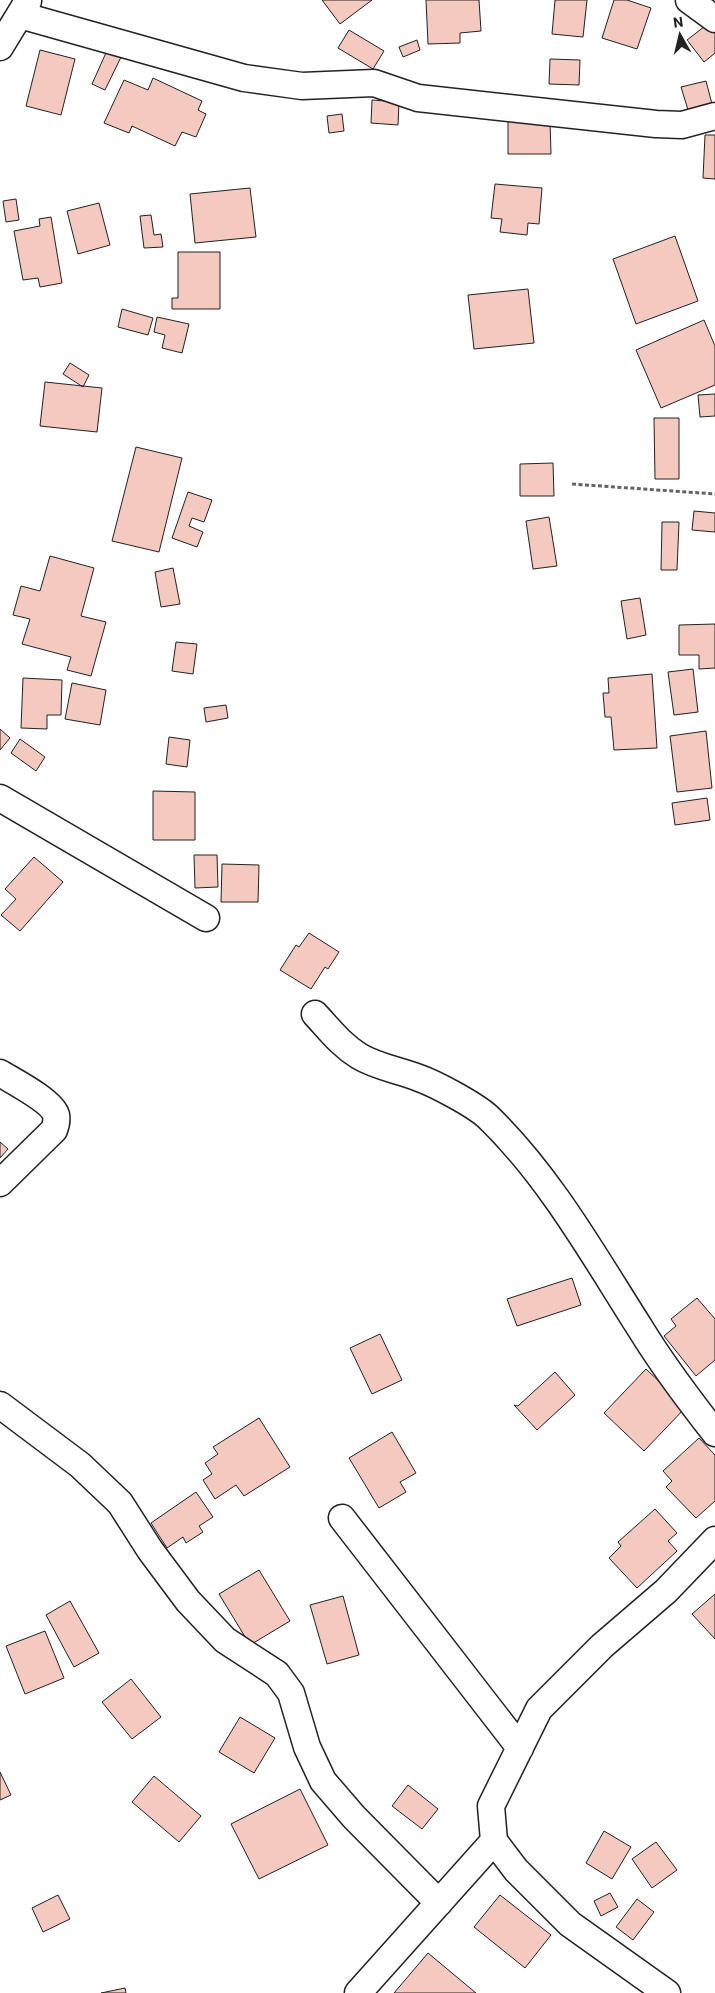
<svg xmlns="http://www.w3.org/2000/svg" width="715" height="1993" viewBox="0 0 715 1993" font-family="Roboto,sans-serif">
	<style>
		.building { fill: #f3c9c0; stroke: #222 }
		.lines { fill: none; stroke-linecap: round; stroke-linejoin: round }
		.street-casing { stroke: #222; stroke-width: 29 }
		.path { stroke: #646464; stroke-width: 3; stroke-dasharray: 4 2.5; stroke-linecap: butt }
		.street { stroke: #fff; stroke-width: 26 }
	</style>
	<rect width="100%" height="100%" fill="#fff"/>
	<path class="building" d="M322,0H372L340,24Z
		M426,0H479L481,31L460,33V43L428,44Z
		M555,0H587L583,37L552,34Z
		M614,0H627L651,8L637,49L602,38Z
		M709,23L715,30V53L704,62L687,40Z
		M349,30L384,51L373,69L338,48Z
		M417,40L420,50L403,57L399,47Z
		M109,46L123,53L105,90L92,84Z
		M40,50L75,59L61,115L26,106Z
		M550,59L580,60L579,85L549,84Z
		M153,78L202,101L198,110L206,114L196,137L182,132L175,146L132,126L129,133L104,123L124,80L148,90Z
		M706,81L712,104L688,110L681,87Z
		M372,100L399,102L398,125L371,123Z
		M342,114L344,131L329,133L327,116Z
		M508,121H550L551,154H508Z
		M705,135H715V179L703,178Z
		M495,184L542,188L539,224L528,223L527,235L500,232L502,219L491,218Z
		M250,188L256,237L195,243L190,194Z
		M16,199L19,220L6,222L3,201Z
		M99,203L110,245L78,254L67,211Z
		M151,215L154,235L161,234L163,247L144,248L140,216Z
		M51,217L62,283L40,287L38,278L23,280L14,231L40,226L39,219Z
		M675,236L698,301L636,324L613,259Z
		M178,252H220V309H172V298H178Z
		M528,289L534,343L474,349L468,295Z
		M122,309L153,318L148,335L118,327Z
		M157,317L189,324L182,353L162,348L165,335L154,332Z
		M704,320L715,346V385L661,408L636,350Z
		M70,363L89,375L83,387L63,374Z
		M45,382L102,388L97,432L40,426Z
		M715,394V416L700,417L698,395Z
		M654,418H679V479H655Z
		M136,447L182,458L159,552L112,541Z
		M553,463L554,496H520V464Z
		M188,492L212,500L204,522L192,518L189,526L203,532L197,547L172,538Z
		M694,511L715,513V532L692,530Z
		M549,517L557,566L533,569L526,521Z
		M662,522H679L677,570H661Z
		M50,556L94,568L81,616L106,622L91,676L67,670L71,657L22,644L30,619L13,615L21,586L40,591Z
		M173,568L180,604L161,607L155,572Z
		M640,598L646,635L627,639L621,601Z
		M715,624V668L699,669V655H679V625Z
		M176,642L197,644L193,674L172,671Z
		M693,669L698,712L674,715L668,672Z
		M652,674L657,748L614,750L611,717H605L603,693H609L608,678Z
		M23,678L62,680L61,715H47V729L21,728Z
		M72,683L106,690L100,725L65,719Z
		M226,705L228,718L206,722L204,708Z
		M0,729L10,738L0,750Z
		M706,731L712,788L677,792L670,736Z
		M169,737L190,740L187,767L166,764Z
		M20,739L45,757L36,771L11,753Z
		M153,791L195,792V840H153Z
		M707,798L710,820L675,825L672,803Z
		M194,855H217L218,887L195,888Z
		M34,857L63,882L20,931L1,915L16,899L5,889Z
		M222,864L259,865L258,902H221Z
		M309,933L339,952L328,969L325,967L311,989L280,970L296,945L299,947Z
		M0,1142L8,1149L0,1158Z
		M572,1278L581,1305L517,1326L507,1299Z
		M697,1298L715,1319V1360L696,1376L664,1336L676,1326L671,1319Z
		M380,1334L402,1380L372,1394L350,1348Z
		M646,1369L686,1407L644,1451L604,1413Z
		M555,1372L575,1395L537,1430L514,1405L518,1406Z
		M259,1418L290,1467L244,1496L236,1485L215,1499L203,1480L212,1474L205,1463L218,1454L213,1447Z
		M392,1432L416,1473L400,1482L406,1492L379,1508L349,1458Z
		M699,1438L715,1455V1501L696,1518L666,1487L672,1481L663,1471Z
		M196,1492L213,1517L199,1526L203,1532L186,1543L183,1537L167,1548L151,1523Z
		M655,1509L677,1533L668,1541L677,1551L637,1588L609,1558L621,1546L618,1542Z
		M259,1570L290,1621L250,1645L219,1594Z
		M715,1594V1639L692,1614Z
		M343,1596L359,1655L327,1664L310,1605Z
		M70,1601L99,1653L74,1667L46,1615Z
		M45,1631L64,1678L25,1694L6,1646Z
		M131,1679L161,1717L132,1739L102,1702Z
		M240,1717L275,1738L254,1773L219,1752Z
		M0,1772L11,1795L0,1800Z
		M154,1776L201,1816L179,1842L132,1802Z
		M408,1785L438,1809L422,1829L392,1806Z
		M300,1789L328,1845L259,1879L231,1824Z
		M604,1831L631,1847L612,1879L586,1863Z
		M656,1842L677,1870L652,1888L632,1859Z
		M610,1893L618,1907L601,1916L594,1901Z
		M58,1895L70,1919L43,1932L32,1908Z
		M500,1895L551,1935L525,1968L474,1927Z
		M637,1899L654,1912L633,1940L616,1927Z
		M428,1953L476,1993H394Z
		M125,1988L126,1993H101Z"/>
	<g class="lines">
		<defs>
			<path id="street" d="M689,0L715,19
				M20,15L244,78L302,86L374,83L418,98L656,124L682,125L715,116
				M0,47L28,1
				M0,798L206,918
				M315,1014C329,1029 341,1045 359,1056C377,1067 399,1070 419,1078C436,1084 475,1105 488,1117C550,1177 594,1256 640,1328C662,1364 689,1400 715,1433
				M0,1073C13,1081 52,1101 56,1115C57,1120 56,1125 54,1130L0,1183
				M0,1405L80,1465L120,1503L150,1550L188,1601L225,1640L277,1674L291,1693L307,1747L323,1781L354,1817L439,1903
				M342,1518L520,1748
				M358,1993L494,1841
				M667,1993L570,1924L516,1870L494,1841L491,1806L539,1709L602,1646L666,1591L715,1540"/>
		</defs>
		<use href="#street" class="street-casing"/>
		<path class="path" d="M572,484L715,494"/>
		<use href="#street" class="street"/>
	</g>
	<g transform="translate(680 35) rotate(352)" stroke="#ffffff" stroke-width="4" paint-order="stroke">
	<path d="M0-4L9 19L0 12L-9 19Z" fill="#222222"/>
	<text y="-8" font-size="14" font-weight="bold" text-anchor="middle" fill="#222222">N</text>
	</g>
</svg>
